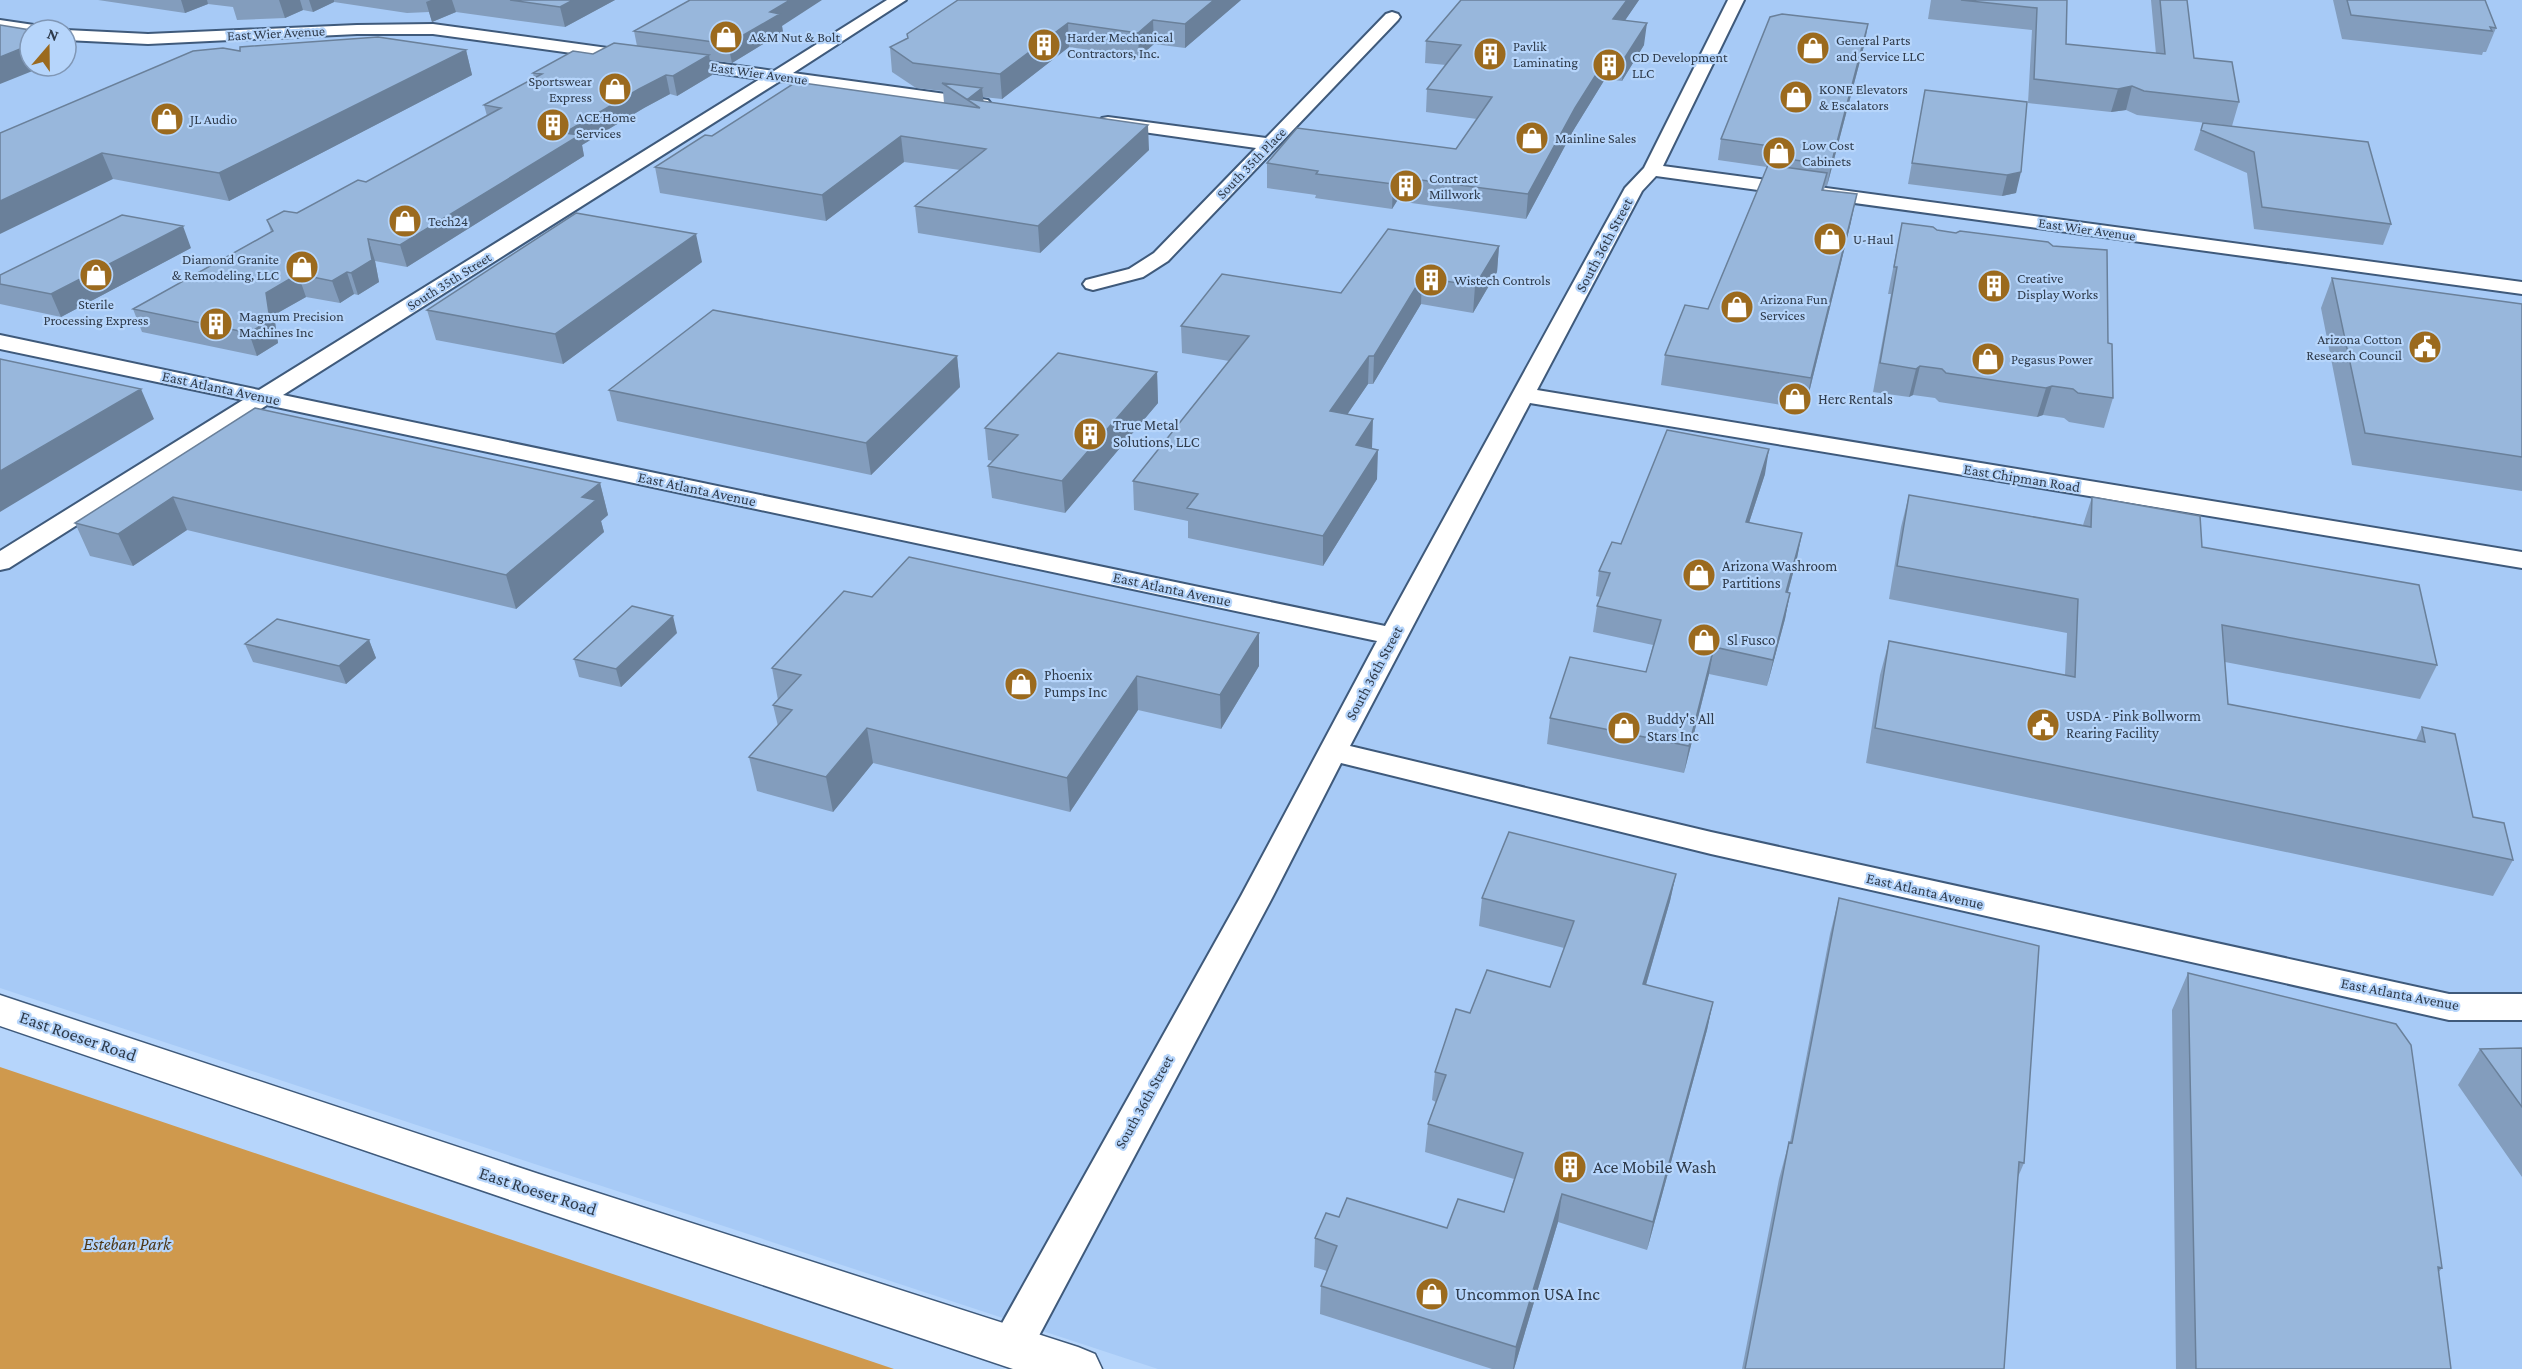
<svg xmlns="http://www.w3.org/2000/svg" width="2522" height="1369" viewBox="0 0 2522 1369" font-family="'Crimson Pro',serif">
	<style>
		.built { fill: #a7caf6; fill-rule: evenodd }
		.green { fill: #cf994d }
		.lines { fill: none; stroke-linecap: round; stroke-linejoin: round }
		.minor-casing { stroke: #3f5a7b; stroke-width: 4 }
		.tertiary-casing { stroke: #3f5a7b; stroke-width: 3 }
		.minor { fill: #fff; fill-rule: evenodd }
		.tertiary { fill: #fff; fill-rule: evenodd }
		.wall { fill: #839dbd }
		.shaded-wall { fill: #6a809a }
		.building { fill: #98b7dc; stroke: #6a809a; stroke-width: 1.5 }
		.labels { text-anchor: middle; stroke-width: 4.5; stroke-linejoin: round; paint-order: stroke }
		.far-street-label { font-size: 14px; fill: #2f3b4b; stroke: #b6d5fb }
		.far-poi-label { font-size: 14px; fill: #2f3b4b; stroke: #b6d5fb; text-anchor: start }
		.street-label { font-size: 15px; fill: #2f3b4b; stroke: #b6d5fb }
		.poi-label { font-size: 15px; fill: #2f3b4b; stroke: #b6d5fb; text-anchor: start }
		.near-street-label { font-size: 18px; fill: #2f3b4b; stroke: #b6d5fb }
		.near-poi-label { font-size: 18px; fill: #2f3b4b; stroke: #b6d5fb; text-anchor: start }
		.near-park-label { font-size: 18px; font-style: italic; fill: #4e3716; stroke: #b6d5fb }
	</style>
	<rect width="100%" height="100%" fill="#b6d5fb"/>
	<path class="built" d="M0,0H2522V1369H1158L0,988ZM30,30H66V66H30Z"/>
	<path class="green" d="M0,1067L894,1369H0Z"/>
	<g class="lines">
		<defs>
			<path id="minor" d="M887,0H906L793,73L982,99L988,100L991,104L988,108L982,109L780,81L283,395L1385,626L1625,188L1644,168L1728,0H1744L1663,166L2522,282V294L1656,176L1642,191L1537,390L2522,552V568L1530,403L1350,746L1711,832L2449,994H2522V1020H2449L1711,854L1341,763L1273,896L1026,1360L1011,1365L996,1360L990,1347L996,1334L1241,896L1377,641L267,405L9,568L0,570V551L243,400L0,349V335L259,390L760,79L433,34H357L148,44L66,40V30L148,34L357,25L433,24L774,71Z
				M1392,12L1398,14L1400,17L1398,20L1168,261L1143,277L1093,290L1086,288L1083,284L1086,280L1129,269L1154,253L1256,148L1108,127L1102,126L1099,122L1102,118L1108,117L1266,138L1386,14Z
				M0,20L34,25L42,30H30V34L0,30Z"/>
			<path id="tertiary" d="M0,995L539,1174L1078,1347L1095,1354L1102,1369H1013L539,1210L0,1026Z"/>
		</defs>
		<use href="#minor" class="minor-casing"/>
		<use href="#tertiary" class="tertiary-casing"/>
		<use href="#minor" class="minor"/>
		<use href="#tertiary" class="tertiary"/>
	</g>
	<path class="wall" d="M98,0H615L565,27L456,12L432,22L429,12L407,13L334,2L313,12L303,10L285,18L237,20L233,7L208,4L185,13Z
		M1241,0L1185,48L1154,44L1139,57L1069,47L1002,99L983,97V102L1149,150L1040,253L918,233L915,206L960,170L904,162L826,221L660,193L655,167L712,136L944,103L943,91L916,88L892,72L890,47Z
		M1461,0H1639L1625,20L1644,45L1622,81L1605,79L1573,131L1526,219L1397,201L1392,209L1315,198L1316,195L1267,188V163L1456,149L1477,119L1426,112L1427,89L1446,65L1425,63L1426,41Z
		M1931,0H2067L2066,44L2156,54L2151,0H2187L2194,58L2239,102L2232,126L2137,115L2126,110L2111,112L2028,103L2032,30L1928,19Z
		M2333,0H2485L2496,28L2486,52H2483L2482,55L2342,39Z
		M782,26L783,32L732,63L709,60L712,75L677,96L670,94L644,108L582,145L584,156L407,267L375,261L379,282L358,295L354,294L340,303L306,297L274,315L278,343L257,356L142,332L133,309L271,232L267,220L297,213L366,182L487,116L484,105L534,78L533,73L593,54L637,46L634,31Z
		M1865,42L1827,186H1825L1824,190L1851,222L1805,409L1661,385L1665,355L1708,309L1767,167L1718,160L1721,139Z
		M466,50L472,75L229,201L113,179L0,133L240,51Z
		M1925,90L2027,102L2016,193L2002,196L1908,184Z
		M2203,123L2391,224L2383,245L2254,229L2247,173L2194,150Z
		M1902,223L1937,230L2108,343L2113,398L2104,428L2069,422L2064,418L2043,415L2037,417L1939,402L1935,398L1913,395L1909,397L1873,392L1891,294H1888Z
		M1499,246L1497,272L1473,313L1421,304L1373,384H1368L1347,414L1372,448L1377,479L1323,566L1188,538V521L1134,510L1133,481L1229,361L1182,353L1181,326L1341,293Z
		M191,248L61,317L0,304V275Z
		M702,262L563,364L436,340L427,310Z
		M2332,278L2522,304V491L2352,465L2321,308Z
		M957,356L960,387L871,475L617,421L609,390Z
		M1157,372L1158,403L1065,513L992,498L988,466L993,461L988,460L985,428Z
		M255,408L600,483L608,515L601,521L604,532L516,609L187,530L133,566L90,556L75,523Z
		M1765,474L1749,523L1802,533L1797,558L1788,592L1790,593L1785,619L1767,686L1709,674L1684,773L1547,744L1550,718L1646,672L1653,645L1593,632L1597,606L1600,597L1596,596L1599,571L1621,544Z
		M1909,495L2083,525L2092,497L2202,547L2437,665L2420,699L2225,662L2228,704L2416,740L2422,727L2473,817L2513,860L2493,896L1866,763L1880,675L1889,641L2065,675L2067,633L1889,599L1901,527Z
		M872,597L1259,666L1221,729L1138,710L1070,812L873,763L833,812L757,791L749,757L778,726L773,705L778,700L772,668Z
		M677,633L621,687L579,677L574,659Z
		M369,640L376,658L346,684L253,662L245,644Z
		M1676,874L1670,901L1646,985L1713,1002L1707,1030L1647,1250L1558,1222L1514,1369H1492L1320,1314L1321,1286L1327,1271L1314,1267L1315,1238L1339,1217L1447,1228L1504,1212L1514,1179L1425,1152L1428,1124L1436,1102L1432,1100L1435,1072L1470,1013L1550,987L1564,948L1479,926L1482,898Z
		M1839,898L2024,1163L2018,1177L2004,1369H1742L1779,1179L1789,1142H1790L1830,934Z
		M2188,973L2442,1268L2438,1273L2451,1369H2176L2172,1010Z
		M2522,1048V1177L2458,1085L2480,1049Z"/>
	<path class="shaded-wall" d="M181,0H207L208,4L185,13Z
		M279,0H300L303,10L285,18Z
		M309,0H334V2L313,12Z
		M431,0H452L456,12L432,22L426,2Z
		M573,0H615L565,27L560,7Z
		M790,0H822L782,26L783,32L732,63L728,44L770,12Z
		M1214,0H1241L1185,48V24Z
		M1627,0H1639L1611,41L1613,19Z
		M1153,20L1154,44L1139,57L1138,33Z
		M1068,23L1069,47L1002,99L1000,74Z
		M1647,23L1644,45L1622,81L1624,59Z
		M1868,24L1865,42L1827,186L1831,165Z
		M30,45V66H45L0,84V57Z
		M466,50L472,75L229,201L219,173Z
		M709,55L712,75L677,96L673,76Z
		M1607,57L1605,79L1573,131L1526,219L1528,194L1575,108Z
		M666,75L670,94L644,108L582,145L584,156L407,267L400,245L564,133L639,89Z
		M2132,86L2126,110L2111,112L2118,89Z
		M982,88L985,113L980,108L968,99Z
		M1148,125L1149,150L1040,253L1038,226Z
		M901,136L904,162L826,221L822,195Z
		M102,153L113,179L0,234V201Z
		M2021,172L2016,193L2002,196L2007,175Z
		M1398,177L1397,201L1392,209L1393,184Z
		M1857,194L1851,222L1805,409L1811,378Z
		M183,226L191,248L61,317L51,294Z
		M696,234L702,262L563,364L555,334Z
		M368,239L375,261L379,282L358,295L351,273Z
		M1499,246L1497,272L1473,313L1475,286Z
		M347,272L354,294L340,303L332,281Z
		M298,274L306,297L274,315L278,343L257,356L249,333L266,293Z
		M1422,277L1421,304L1373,384L1374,356Z
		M957,356L960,387L871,475L866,443Z
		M1369,356L1368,384L1330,440V411Z
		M1920,366L1913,395L1909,397L1916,369Z
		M1157,372L1158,403L1065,513L1062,481Z
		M2052,386L2043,415L2037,417L2046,388Z
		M141,389L154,419L0,512V471Z
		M1373,419L1372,448L1356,445Z
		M1769,449L1765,474L1741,547L1746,522Z
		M1378,450L1377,479L1323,566V536Z
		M600,483L608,515L601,521L604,532L516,609L506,575L582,497Z
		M173,497L187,530L133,566L118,534Z
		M1802,533L1797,558L1781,618L1786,592Z
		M1790,593L1785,619L1767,686L1773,660Z
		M673,616L677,633L621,687L616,669Z
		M1259,633V666L1221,729L1220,695Z
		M369,640L376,658L346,684L339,666Z
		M1714,647L1709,674L1684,773L1689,746Z
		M1137,676L1138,710L1070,812L1067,778Z
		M867,728L873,763L833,812L826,777Z
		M1676,874L1670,901L1638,1012L1643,984Z
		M1713,1002L1707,1030L1647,1250L1653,1222Z
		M1562,1194L1558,1222L1514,1369H1513L1516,1347Z"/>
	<path class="building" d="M510,0H573L560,7Z
		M690,0H790L770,12L780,14L728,44L634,31Z
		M958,0H1214L1185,24L1153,20L1138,33L1068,23L1000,74L913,63L890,47L908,38L907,34Z
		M1461,0H1627L1613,19L1647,23L1624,59L1607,57L1575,108L1528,194L1398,177L1393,184L1316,174L1318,171L1267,163L1297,128L1456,149L1492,97L1427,89L1461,45L1426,41Z
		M1961,0H2067L2066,44L2165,54L2160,0H2187L2194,58L2232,62L2239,102L2144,91L2132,86L2118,89L2034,79L2037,8Z
		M2347,0H2485L2496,28L2490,27L2492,31L2351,15Z
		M1782,14L1868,24L1831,165L1773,157L1777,147L1721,139L1770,17Z
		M0,25L30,30V45L0,57Z
		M378,37L466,50L219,173L102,153L0,201V133L193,51L223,48L240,51V47Z
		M614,43L709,55L673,76L666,75L639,89L564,133L580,135L400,245L368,239L372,260L351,273L347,272L332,281L298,274L266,293L270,320L249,333L133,309L273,231L267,220L284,211L297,213L358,180L366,182L501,108L484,105L542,74L533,73L573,51L593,54Z
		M796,82L980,108L942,83L982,88L968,99L1148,125L1038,226L915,206L986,149L901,136L822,195L655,167L705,135L712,136Z
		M1925,90L2027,102L2021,172L2007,175L1912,163Z
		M2203,123L2368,142L2391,224L2262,207L2254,152L2201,130Z
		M1768,165L1827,173L1822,190L1857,194L1811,378L1665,355L1685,305L1708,309Z
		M576,213L696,234L555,334L427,310Z
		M122,215L183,226L51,294L0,284V275Z
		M1902,223L1933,227L1937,230L1956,233L1960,231L2048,242L2053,246L2107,250L2108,343L2112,344L2113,398L2078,393L2073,389L2052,386L2046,388L1946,373L1942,369L1920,366L1916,369L1880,363L1897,267H1894Z
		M1388,229L1499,246L1475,286L1422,277L1374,356H1369L1330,411L1373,419L1356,445L1378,450L1323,536L1187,508L1198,494L1133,481L1249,336L1181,326L1222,274L1341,293Z
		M2332,278L2522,304V457L2365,433Z
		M713,310L957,356L866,443L609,390Z
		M1058,353L1157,372L1062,481L988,466L1018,435L985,428Z
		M0,359L141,389L0,471Z
		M255,408L600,483L582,497L596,500L506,575L173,497L118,534L75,523Z
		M1667,430L1769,449L1746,522L1802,533L1786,592L1790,593L1773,660L1714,647L1689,746L1550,718L1570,657L1646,672L1661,620L1597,606L1610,573L1599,571L1612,542L1621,544Z
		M1909,495L2091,527L2092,497L2200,516L2202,547L2419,585L2437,665L2222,625L2228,704L2425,742L2422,727L2455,734L2473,817L2504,823L2513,860L1875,728L1889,641L2075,677L2078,599L1897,566Z
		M909,557L1259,633L1220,695L1137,676L1067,778L867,728L826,777L749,757L792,710L773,705L801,675L772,668L844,591L872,597Z
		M632,606L673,616L616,669L574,659Z
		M277,619L369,640L339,666L245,644Z
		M1509,832L1676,874L1643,984L1713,1002L1653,1222L1562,1194L1516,1347L1321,1286L1337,1246L1315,1238L1326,1213L1339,1217L1347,1198L1447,1228L1458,1199L1504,1212L1523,1153L1428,1124L1446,1075L1435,1072L1456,1009L1470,1013L1487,970L1550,987L1574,921L1482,898Z
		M1839,898L2039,946L2024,1163L2019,1162L2004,1369H1745L1789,1142L1792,1143Z
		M2188,973L2396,1024L2411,1045L2442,1268L2438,1267L2451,1369H2196Z
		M2522,1048V1107L2480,1049Z"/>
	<defs>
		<symbol id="shop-disc" viewBox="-11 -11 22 22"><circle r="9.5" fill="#9b6a1e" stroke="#b6d5fb"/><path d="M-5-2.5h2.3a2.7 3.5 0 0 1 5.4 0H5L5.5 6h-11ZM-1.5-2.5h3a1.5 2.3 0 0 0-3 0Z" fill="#fff"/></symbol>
		<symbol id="building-disc" viewBox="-11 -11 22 22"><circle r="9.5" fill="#9b6a1e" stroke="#b6d5fb"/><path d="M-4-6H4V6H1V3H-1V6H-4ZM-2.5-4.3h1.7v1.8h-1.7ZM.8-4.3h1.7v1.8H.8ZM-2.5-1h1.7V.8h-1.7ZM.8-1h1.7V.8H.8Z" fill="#fff"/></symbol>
		<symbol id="civic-disc" viewBox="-11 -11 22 22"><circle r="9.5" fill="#9b6a1e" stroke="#b6d5fb"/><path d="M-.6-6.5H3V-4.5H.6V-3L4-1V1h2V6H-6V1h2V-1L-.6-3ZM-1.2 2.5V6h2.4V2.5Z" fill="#fff"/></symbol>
	</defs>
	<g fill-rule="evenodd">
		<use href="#shop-disc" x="707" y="18" width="38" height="38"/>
		<use href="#building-disc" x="1025" y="26" width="38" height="38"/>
		<use href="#shop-disc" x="1794" y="29" width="38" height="38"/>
		<use href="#building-disc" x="1471" y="35" width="38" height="38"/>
		<use href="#building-disc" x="1590" y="46" width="38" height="38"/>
		<use href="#shop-disc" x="596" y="70" width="38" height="38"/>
		<use href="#shop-disc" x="1777" y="78" width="38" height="38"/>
		<use href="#shop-disc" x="148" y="100" width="38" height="38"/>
		<use href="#building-disc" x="534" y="106" width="38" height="38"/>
		<use href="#shop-disc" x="1513" y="119" width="38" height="38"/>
		<use href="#shop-disc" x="1760" y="134" width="38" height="38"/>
		<use href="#building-disc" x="1387" y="167" width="38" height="38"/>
		<use href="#shop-disc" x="386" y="202" width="38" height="38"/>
		<use href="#shop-disc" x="1811" y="220" width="38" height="38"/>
		<use href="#shop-disc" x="283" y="248" width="38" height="38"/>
		<use href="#shop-disc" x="77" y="256" width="38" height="38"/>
		<use href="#building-disc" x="1412" y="261" width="38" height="38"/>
		<use href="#building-disc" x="1975" y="267" width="38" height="38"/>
		<use href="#shop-disc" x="1718" y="288" width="38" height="38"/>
		<use href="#building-disc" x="197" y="305" width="38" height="38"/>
		<use href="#civic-disc" x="2406" y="328" width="38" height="38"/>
		<use href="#shop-disc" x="1969" y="340" width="38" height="38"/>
		<use href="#shop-disc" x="1776" y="380" width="38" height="38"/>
		<use href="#building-disc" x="1071" y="415" width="38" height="38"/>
		<use href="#shop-disc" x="1680" y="556" width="38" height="38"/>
		<use href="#shop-disc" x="1685" y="621" width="38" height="38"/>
		<use href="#shop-disc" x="1002" y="665" width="38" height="38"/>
		<use href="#civic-disc" x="2024" y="706" width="38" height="38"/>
		<use href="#shop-disc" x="1605" y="709" width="38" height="38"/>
		<use href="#building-disc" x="1551" y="1148" width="38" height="38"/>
		<use href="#shop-disc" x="1413" y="1275" width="38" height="38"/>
	</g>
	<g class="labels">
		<g class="far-street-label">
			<text transform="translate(276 33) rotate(-3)" y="5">East Wier Avenue</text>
			<text transform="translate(759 73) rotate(8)" y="5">East Wier Avenue</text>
			<text transform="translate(1251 163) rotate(-46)" y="5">South 35th Place</text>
			<text transform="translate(2087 229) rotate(8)" y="5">East Wier Avenue</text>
			<text transform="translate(449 281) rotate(-32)" y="5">South 35th Street</text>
		</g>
		<g class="far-poi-label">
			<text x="749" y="42">A&amp;M Nut &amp; Bolt</text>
			<text x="1067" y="42">Harder Mechanical<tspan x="1067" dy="16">Contractors, Inc.</tspan></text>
			<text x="1836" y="45">General Parts<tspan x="1836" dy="16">and Service LLC</tspan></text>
			<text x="1513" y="51">Pavlik<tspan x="1513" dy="16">Laminating</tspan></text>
			<text x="1632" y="62">CD Development<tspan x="1632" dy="16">LLC</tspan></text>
			<text x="592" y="86" text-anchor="end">Sportswear<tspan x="592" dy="16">Express</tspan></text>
			<text x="1819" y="94">KONE Elevators<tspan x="1819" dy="16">&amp; Escalators</tspan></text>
			<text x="576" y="122">ACE Home<tspan x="576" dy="16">Services</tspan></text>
			<text x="190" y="124">JL Audio</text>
			<text x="1555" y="143">Mainline Sales</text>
			<text x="1802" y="150">Low Cost<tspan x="1802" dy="16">Cabinets</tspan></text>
			<text x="1429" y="183">Contract<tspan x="1429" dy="16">Millwork</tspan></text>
			<text x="428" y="226">Tech24</text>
			<text x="1853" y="244">U-Haul</text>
			<text x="279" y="264" text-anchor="end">Diamond Granite<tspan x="279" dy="16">&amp; Remodeling, LLC</tspan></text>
			<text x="2017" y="283">Creative<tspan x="2017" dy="16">Display Works</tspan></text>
			<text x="1454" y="285">Wistech Controls</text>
			<text x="1760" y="304">Arizona Fun<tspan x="1760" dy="16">Services</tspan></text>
			<text x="96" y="309" text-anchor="middle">Sterile<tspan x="96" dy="16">Processing Express</tspan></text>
			<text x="239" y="321">Magnum Precision<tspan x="239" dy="16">Machines Inc</tspan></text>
			<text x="2402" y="344" text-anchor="end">Arizona Cotton<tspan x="2402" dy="16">Research Council</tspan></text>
			<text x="2011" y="364">Pegasus Power</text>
		</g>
		<g class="street-label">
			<text transform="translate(1604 245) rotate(-62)" y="5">South 36th Street</text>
			<text transform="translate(221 388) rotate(12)" y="5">East Atlanta Avenue</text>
			<text transform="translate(2022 478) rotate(9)" y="5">East Chipman Road</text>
			<text transform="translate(697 489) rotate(12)" y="5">East Atlanta Avenue</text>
			<text transform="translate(1172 589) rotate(12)" y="5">East Atlanta Avenue</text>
			<text transform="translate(1374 673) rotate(-62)" y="5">South 36th Street</text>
			<text transform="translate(1925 891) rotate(13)" y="5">East Atlanta Avenue</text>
			<text transform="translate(2400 994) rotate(11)" y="5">East Atlanta Avenue</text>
			<text transform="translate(1144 1102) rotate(-61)" y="5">South 36th Street</text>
		</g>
		<g class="poi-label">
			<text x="1818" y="404">Herc Rentals</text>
			<text x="1113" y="430">True Metal<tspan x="1113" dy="17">Solutions, LLC</tspan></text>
			<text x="1722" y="571">Arizona Washroom<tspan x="1722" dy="17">Partitions</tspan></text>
			<text x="1727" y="645">Sl Fusco</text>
			<text x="1044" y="680">Phoenix<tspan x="1044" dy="17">Pumps Inc</tspan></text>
			<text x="2066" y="721">USDA - Pink Bollworm<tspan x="2066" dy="17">Rearing Facility</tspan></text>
			<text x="1647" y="724">Buddy's All<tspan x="1647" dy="17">Stars Inc</tspan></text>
		</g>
		<g class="near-street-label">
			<text transform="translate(78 1036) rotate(19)" y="6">East Roeser Road</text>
			<text transform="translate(538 1191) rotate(18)" y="6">East Roeser Road</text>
		</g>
		<g class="near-poi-label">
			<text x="1593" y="1173">Ace Mobile Wash</text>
			<text x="1455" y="1300">Uncommon USA Inc</text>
		</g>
		<g class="near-park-label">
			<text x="127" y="1250">Esteban Park</text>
		</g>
	</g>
	<g transform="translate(48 48) rotate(20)"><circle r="28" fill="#b6d5fb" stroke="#8097b5" stroke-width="1.5"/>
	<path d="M0-4.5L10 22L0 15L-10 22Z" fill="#9b6a1e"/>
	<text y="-9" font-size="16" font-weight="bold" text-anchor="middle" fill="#2f3b4b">N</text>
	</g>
</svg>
